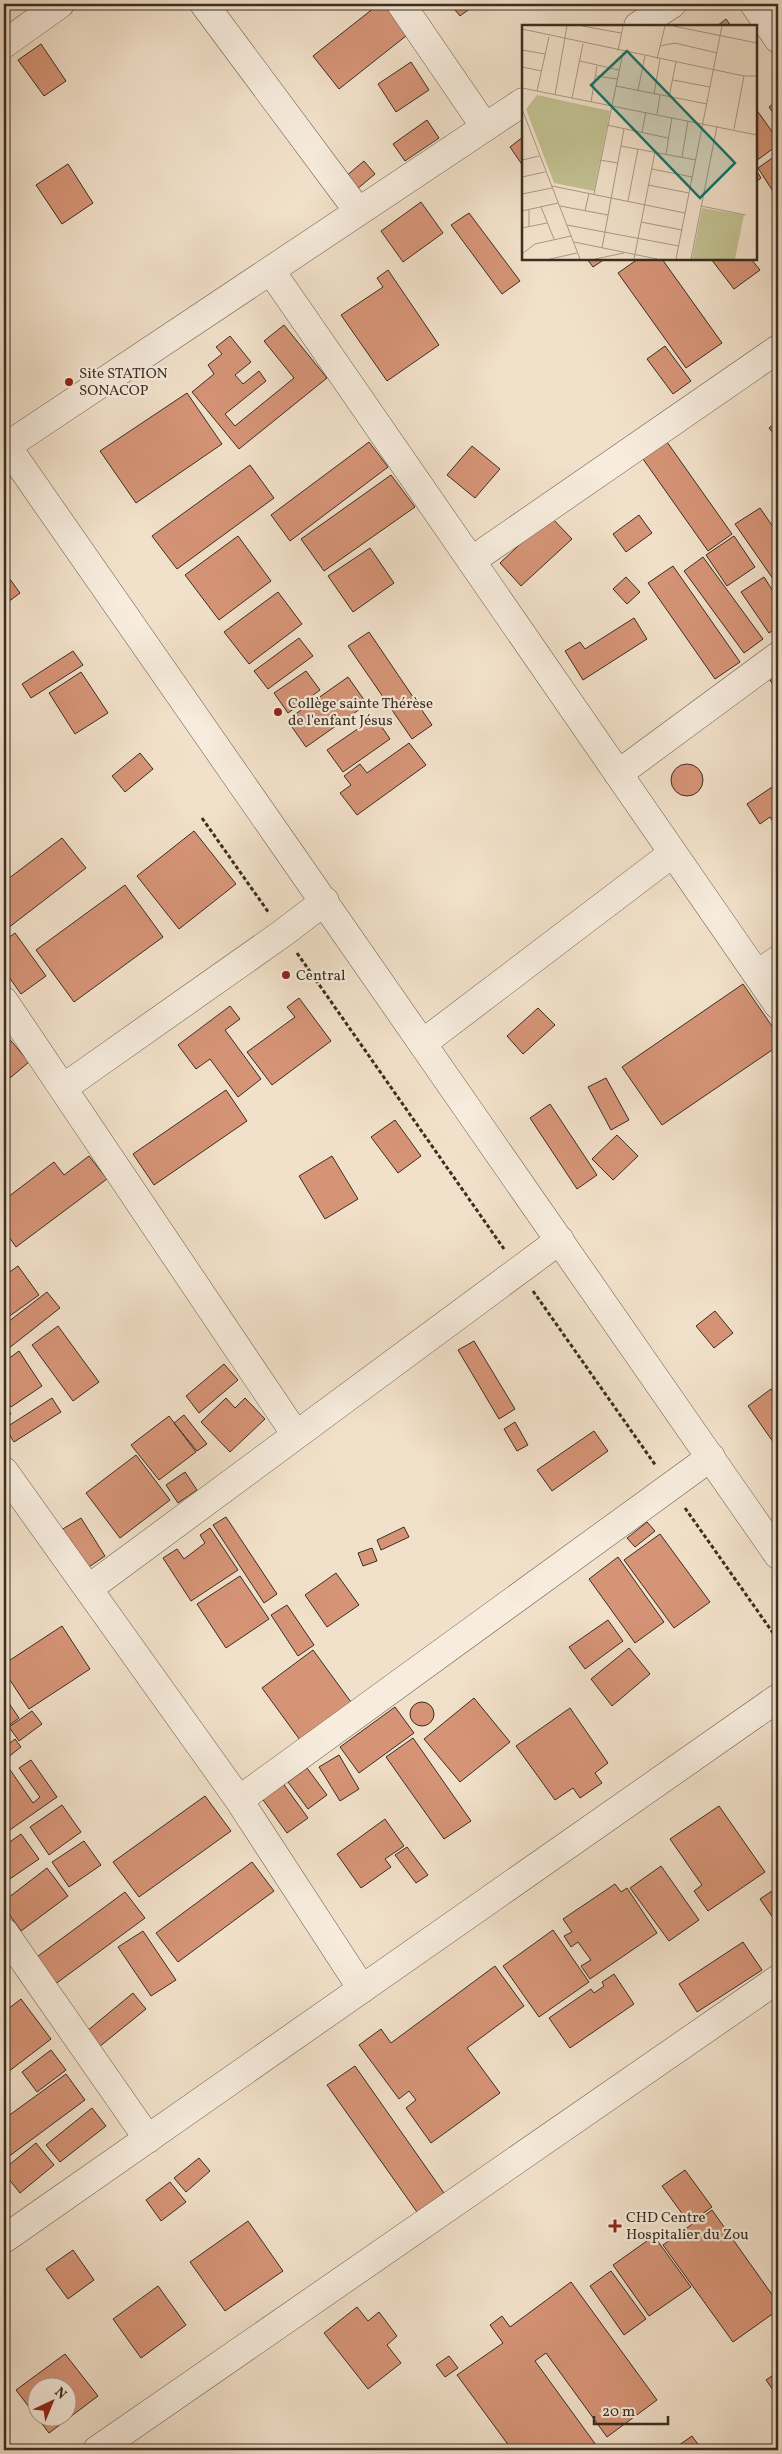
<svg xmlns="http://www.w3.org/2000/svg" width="782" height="2454" viewBox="0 0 782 2454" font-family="Vollkorn,serif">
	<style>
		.building { fill: #d69477; stroke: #3b2e23; fill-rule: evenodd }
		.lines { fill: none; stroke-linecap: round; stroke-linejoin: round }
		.minor-casing { stroke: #695b4d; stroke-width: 29 }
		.path { stroke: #3b2e23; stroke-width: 3; stroke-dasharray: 4 2.5; stroke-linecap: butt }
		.minor { stroke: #f7ecdd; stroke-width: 28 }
		.poi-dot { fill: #8f2418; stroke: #f7ecdd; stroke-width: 2 }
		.labels { text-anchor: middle; stroke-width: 4.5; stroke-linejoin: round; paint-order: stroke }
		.poi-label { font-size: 15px; fill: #3b2e23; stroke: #f7ecdd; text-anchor: start }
		.inset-road { fill: none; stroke: #a99987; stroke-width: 1 }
		.view { fill: #0f766e; fill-opacity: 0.15; stroke: #0f766e; stroke-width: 2.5 }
		.inset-edge { fill: none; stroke: #3b2e23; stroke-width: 2.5 }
	</style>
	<rect width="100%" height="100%" fill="#f2e1ca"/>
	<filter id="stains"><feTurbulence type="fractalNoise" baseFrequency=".004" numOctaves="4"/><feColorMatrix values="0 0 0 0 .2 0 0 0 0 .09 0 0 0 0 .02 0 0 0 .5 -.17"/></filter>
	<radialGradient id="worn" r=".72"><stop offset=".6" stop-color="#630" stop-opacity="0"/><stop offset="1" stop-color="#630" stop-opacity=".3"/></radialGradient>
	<path class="building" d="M379,4H389L411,32L339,89L313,56Z
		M450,4H476L460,16Z
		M726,19L731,26H717Z
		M41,44L66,81L44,96L18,60Z
		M411,62L429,90L396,112L378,84Z
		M778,100V120L769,107Z
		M756,109L778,140V145L756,161Z
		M427,120L439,138L405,161L393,144Z
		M523,137V166L510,147Z
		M778,154V199L758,168Z
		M364,161L375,174L356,190L345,177Z
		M68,164L93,203L62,224L36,185Z
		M756,170L761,178L756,182Z
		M421,202L443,233L403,262L381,231Z
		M469,213L520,281L502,294L451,225Z
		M587,259H605L593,267Z
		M638,259H662L722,343L686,368L618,273Z
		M711,259H751L760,270L734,289Z
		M388,270L439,345L387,381L341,315L383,287L377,278Z
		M284,325L327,378L239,449L192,392L214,374L208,365L222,354L216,347L230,336L251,362L235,375L243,384L259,371L266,381L225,414L235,426L294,378L264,341Z
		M665,346L691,381L673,394L647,359Z
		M187,393L222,444L136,503L100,451Z
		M778,421V439L769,428Z
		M369,442L388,467L290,541L271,515Z
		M667,442L732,534L708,551L643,459Z
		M472,446L500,469L475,498L447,475Z
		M250,465L274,498L177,569L152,536Z
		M391,475L415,507L324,571L301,539Z
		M760,508L778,534V586L735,524Z
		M639,515L652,533L626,552L613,534Z
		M550,516L572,539L521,586L500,563Z
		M238,536L271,581L219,620L185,575Z
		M734,536L755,567L727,586L706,555Z
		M370,548L394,583L353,612L328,576Z
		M703,557L763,639L744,653L684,571Z
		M673,566L740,662L715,679L648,583Z
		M4,571L20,593L4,605Z
		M626,577L640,592L627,604L613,589Z
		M764,577L778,599V627L769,633L741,592Z
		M278,592L302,624L249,664L224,632Z
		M634,618L647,639L583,680L565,651L580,642L585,649Z
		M369,632L432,725L412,739L348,646Z
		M299,638L313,656L268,689L254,671Z
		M73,651L83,665L31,698L22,684Z
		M778,670V692L768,677Z
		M306,671L320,690L288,713L274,693Z
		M81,672L108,713L75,734L49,693Z
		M348,677L367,704L306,747L287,720Z
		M375,717L390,739L343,772L327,750Z
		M409,743L426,765L357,815L340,793L351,785L344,776L360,764L367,773Z
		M140,753L153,769L125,792L112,776Z
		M671 780a16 16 0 1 1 32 0a16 16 0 1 1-32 0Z
		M778,783V829L770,817L760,824L747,804Z
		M194,831L236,884L179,929L137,876Z
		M62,838L86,868L8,928L4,922V882Z
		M125,885L163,937L74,1002L36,950Z
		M15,933L46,976L21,994L4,970V941Z
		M743,984L778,1035V1046L662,1125L622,1067Z
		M299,998L331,1041L272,1085L247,1052L295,1017L287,1007Z
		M230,1006L240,1019L225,1030L261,1079L238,1097L210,1059L196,1069L178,1045Z
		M538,1008L555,1025L523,1054L507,1036Z
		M6,1035L29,1062L4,1083V1037Z
		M606,1078L629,1120L611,1130L588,1087Z
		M226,1090L247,1121L154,1185L133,1154Z
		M550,1104L597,1175L577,1189L530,1118Z
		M395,1120L421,1156L398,1173L371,1137Z
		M617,1135L638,1156L613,1180L592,1159Z
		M89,1156L107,1179L16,1247L4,1230V1200L54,1162L64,1175Z
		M332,1156L358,1199L325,1219L299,1176Z
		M18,1266L39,1295L4,1320V1276Z
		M47,1292L60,1308L4,1352V1325Z
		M715,1311L733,1333L714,1348L696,1326Z
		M58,1326L99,1382L73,1401L32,1345Z
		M474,1341L515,1409L499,1419L458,1350Z
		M19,1351L42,1386L11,1407L4,1396V1362Z
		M224,1364L238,1380L199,1413L186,1396Z
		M771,1389L778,1399V1449L748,1406Z
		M52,1398L61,1412L14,1442L5,1428Z
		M226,1398L235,1408L245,1398L265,1419L230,1452L201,1422Z
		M4,1404L11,1414L4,1419Z
		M184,1415L207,1444L197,1451L174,1423Z
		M169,1416L196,1452L159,1480L131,1445Z
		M515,1422L528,1445L517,1451L504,1429Z
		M594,1431L608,1451L552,1491L537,1470Z
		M136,1455L170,1500L120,1538L86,1493Z
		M185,1472L197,1490L178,1503L166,1485Z
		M226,1517L277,1594L264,1603L213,1525Z
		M81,1518L105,1556L86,1569L61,1530Z
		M647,1522L655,1531L635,1547L627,1538Z
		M404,1527L409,1537L381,1550L377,1540Z
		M210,1528L238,1570L191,1601L163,1558L177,1549L184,1559L205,1543L200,1535Z
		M660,1534L710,1602L674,1628L624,1560Z
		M372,1548L377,1561L363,1566L358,1553Z
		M618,1557L664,1622L635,1643L589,1579Z
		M336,1573L359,1605L327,1627L305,1595Z
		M240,1576L269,1619L226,1648L197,1604Z
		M287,1605L314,1645L298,1656L271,1615Z
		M608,1620L623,1641L585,1669L569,1647Z
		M62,1626L90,1669L29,1709L4,1671V1664Z
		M629,1648L650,1674L612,1706L591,1679Z
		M313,1650L351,1702L300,1740L262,1688Z
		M4,1696L19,1718L7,1727L4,1723Z
		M474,1698L510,1742L460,1782L424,1739Z
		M410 1714a12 12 0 1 1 24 0a12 12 0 1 1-24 0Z
		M395,1707L414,1733L359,1773L340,1747Z
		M570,1708L608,1763L595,1773L602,1783L580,1798L573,1788L555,1800L516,1746Z
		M32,1711L42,1724L19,1741L9,1727Z
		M413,1738L471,1821L444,1839L386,1757Z
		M15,1739L21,1747L7,1758L4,1754V1748Z
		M339,1755L359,1789L340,1801L319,1767Z
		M31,1760L57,1797L4,1834V1761L33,1803L40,1797L19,1768Z
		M307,1768L327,1795L308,1809L288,1782Z
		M282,1782L308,1818L287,1833L261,1797Z
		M205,1796L231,1831L139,1897L113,1862Z
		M62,1805L81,1832L49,1855L30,1827Z
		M719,1806L765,1872L708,1911L694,1891L702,1885L670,1839Z
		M385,1819L404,1846L385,1859L391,1867L361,1888L337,1854Z
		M21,1834L39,1859L4,1883V1846Z
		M84,1841L101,1865L69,1887L52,1862Z
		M407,1847L428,1875L416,1883L395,1855Z
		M252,1862L274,1891L178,1962L156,1933Z
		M661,1866L699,1920L669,1941L630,1888Z
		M47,1868L68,1896L21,1931L4,1907V1901Z
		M615,1884L621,1892L627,1888L657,1933L590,1979L581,1966L591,1960L578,1942L571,1947L564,1936L572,1932L563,1919Z
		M778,1887V1925L760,1899Z
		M125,1892L145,1918L54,1985L34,1959Z
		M553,1930L589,1982L539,2017L503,1966Z
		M143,1931L176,1980L151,1996L118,1947Z
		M743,1942L762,1970L697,2012L679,1984Z
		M495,1966L524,2006L467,2048L500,2093L431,2143L406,2108L416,2100L409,2091L399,2099L359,2045L381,2029L391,2043Z
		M614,1974L634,2004L570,2048L549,2018L591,1989L594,1993L604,1986L602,1982Z
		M133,1993L146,2009L99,2047L87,2031Z
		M21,1999L51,2039L4,2075V2012Z
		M51,2050L66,2070L37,2092L22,2072Z
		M355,2066L444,2193L417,2212L327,2085Z
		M66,2074L85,2100L4,2160V2119Z
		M92,2108L106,2126L60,2162L46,2145Z
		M36,2143L54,2165L20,2193L4,2173V2169Z
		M199,2158L210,2171L186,2192L174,2178Z
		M685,2170L712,2207L689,2223L662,2186Z
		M170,2182L186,2202L161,2221L146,2200Z
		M712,2210L778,2303V2310L733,2342L663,2245Z
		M248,2221L283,2271L225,2311L190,2262Z
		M654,2236L691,2287L649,2316L613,2265Z
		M73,2250L94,2280L68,2299L46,2269Z
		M611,2271L646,2319L624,2335L590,2286Z
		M571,2282L657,2400L607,2437L546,2353L535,2361L596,2445L589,2450H512L457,2375L503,2343L490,2325L502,2316L510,2327Z
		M158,2286L186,2325L141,2358L113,2319Z
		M357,2307L368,2321L379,2312L397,2336L387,2345L401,2363L368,2389L324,2333Z
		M65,2354L98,2396L49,2433L16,2390ZM38,2386H68V2416H38Z
		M449,2356L458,2368L445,2377L436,2365Z
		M778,2372V2397L766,2380Z
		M692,2436L702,2450H672Z"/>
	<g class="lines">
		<defs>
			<path id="minor" d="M204,4L358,211
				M401,4L485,127
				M754,4L778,39
				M638,26L672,4
				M4,44L60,4
				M271,271L778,1005
				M4,442L778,1555
				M4,448L523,102
				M471,561L778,349
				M618,774L778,656
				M757,974L778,960
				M4,1001L296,1435
				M423,1043L673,853
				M63,1088L283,933L325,901
				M4,1471L239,1800L362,1989
				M88,1589L560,1240
				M239,1800L711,1457
				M4,1932L148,2139
				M4,2239L778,1698
				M97,2450L778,1979"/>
		</defs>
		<use href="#minor" class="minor-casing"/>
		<path class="path" d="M202,818L269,913
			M297,953L504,1249
			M533,1291L656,1466
			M685,1508L778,1640"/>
		<use href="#minor" class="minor"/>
	</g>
	<g class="poi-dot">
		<circle cx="69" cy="382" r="5"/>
		<circle cx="278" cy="712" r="5"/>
		<circle cx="286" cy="975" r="5"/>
		<path d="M612.5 2218.5h5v5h5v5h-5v5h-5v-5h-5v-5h5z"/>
	</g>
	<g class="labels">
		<g class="poi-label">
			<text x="79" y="378">Site STATION<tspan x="79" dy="17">SONACOP</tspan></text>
			<text x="288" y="708">Collège sainte Thérèse<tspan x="288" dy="17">de l'enfant Jésus</tspan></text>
			<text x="296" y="980">Central</text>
			<text x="626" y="2222">CHD Centre<tspan x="626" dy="17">Hospitalier du Zou</tspan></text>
		</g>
	</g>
	<g transform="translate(522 25)">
		<rect width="235" height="235" fill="#f2e1ca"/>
		<path d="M180,183L222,190L213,234H170Z" fill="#c2c192"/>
		<path d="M15,70L88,86L72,166L32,158L4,84Z" fill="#c2c192"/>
		<path class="inset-road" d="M60,1L99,8M151,1L235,18M0,4L222,51H235M138,21L153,18L195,28M0,25L23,29M96,26L101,1M135,34L143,1M58,36L97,45M0,42L20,46M74,51L95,54M151,55L188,62M94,61L185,79M0,63L235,110M116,65L123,31M15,66L27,12M132,69L138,34M33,70L45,1M147,72L154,37M50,73L61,19M69,77L75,41M0,84L58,234M135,89L138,70M85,100L146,113M212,104L222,51M120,107L124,87M99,121L174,135M144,129L150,92M160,132L166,96M0,135L17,131M78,135L96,138M130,144L170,152M0,152L23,147M126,160L167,168M30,161L163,188M0,169L30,163M72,169L101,27M106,176L116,124M38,181L86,190M179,181L224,190M19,182L32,214M0,186L36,178M63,186L67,168M119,197L160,205M45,200L157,221M7,202V185M0,203L25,198M52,217L135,234M80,223L102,104M0,229L13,219L49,211M28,234L55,228M73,234L102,228M112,234L133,127M154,234L200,1M169,234L195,101"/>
		<path class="view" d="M105,26L213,138L178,173L69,60Z"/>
		<rect width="235" height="235" class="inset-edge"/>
	</g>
	<rect width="782" height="2454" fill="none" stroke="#f2e1ca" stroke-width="20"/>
	<rect x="5" y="5" width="772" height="2444" fill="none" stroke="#3b2e23" stroke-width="2.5"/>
	<rect x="10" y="10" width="762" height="2434" fill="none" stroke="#3b2e23"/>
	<g transform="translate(52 2402) rotate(44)"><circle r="24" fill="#f7ecdd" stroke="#aca093"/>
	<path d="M0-4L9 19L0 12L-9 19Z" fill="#8f2418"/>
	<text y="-8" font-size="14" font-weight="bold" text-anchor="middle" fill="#3b2e23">N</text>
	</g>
	<path d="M594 2416v8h74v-8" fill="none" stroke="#3b2e23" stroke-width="2.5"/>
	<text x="602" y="2416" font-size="15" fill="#3b2e23" stroke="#f7ecdd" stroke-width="4" paint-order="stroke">20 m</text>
	<rect width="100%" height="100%" filter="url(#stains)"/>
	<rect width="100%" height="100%" fill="url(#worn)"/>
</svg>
